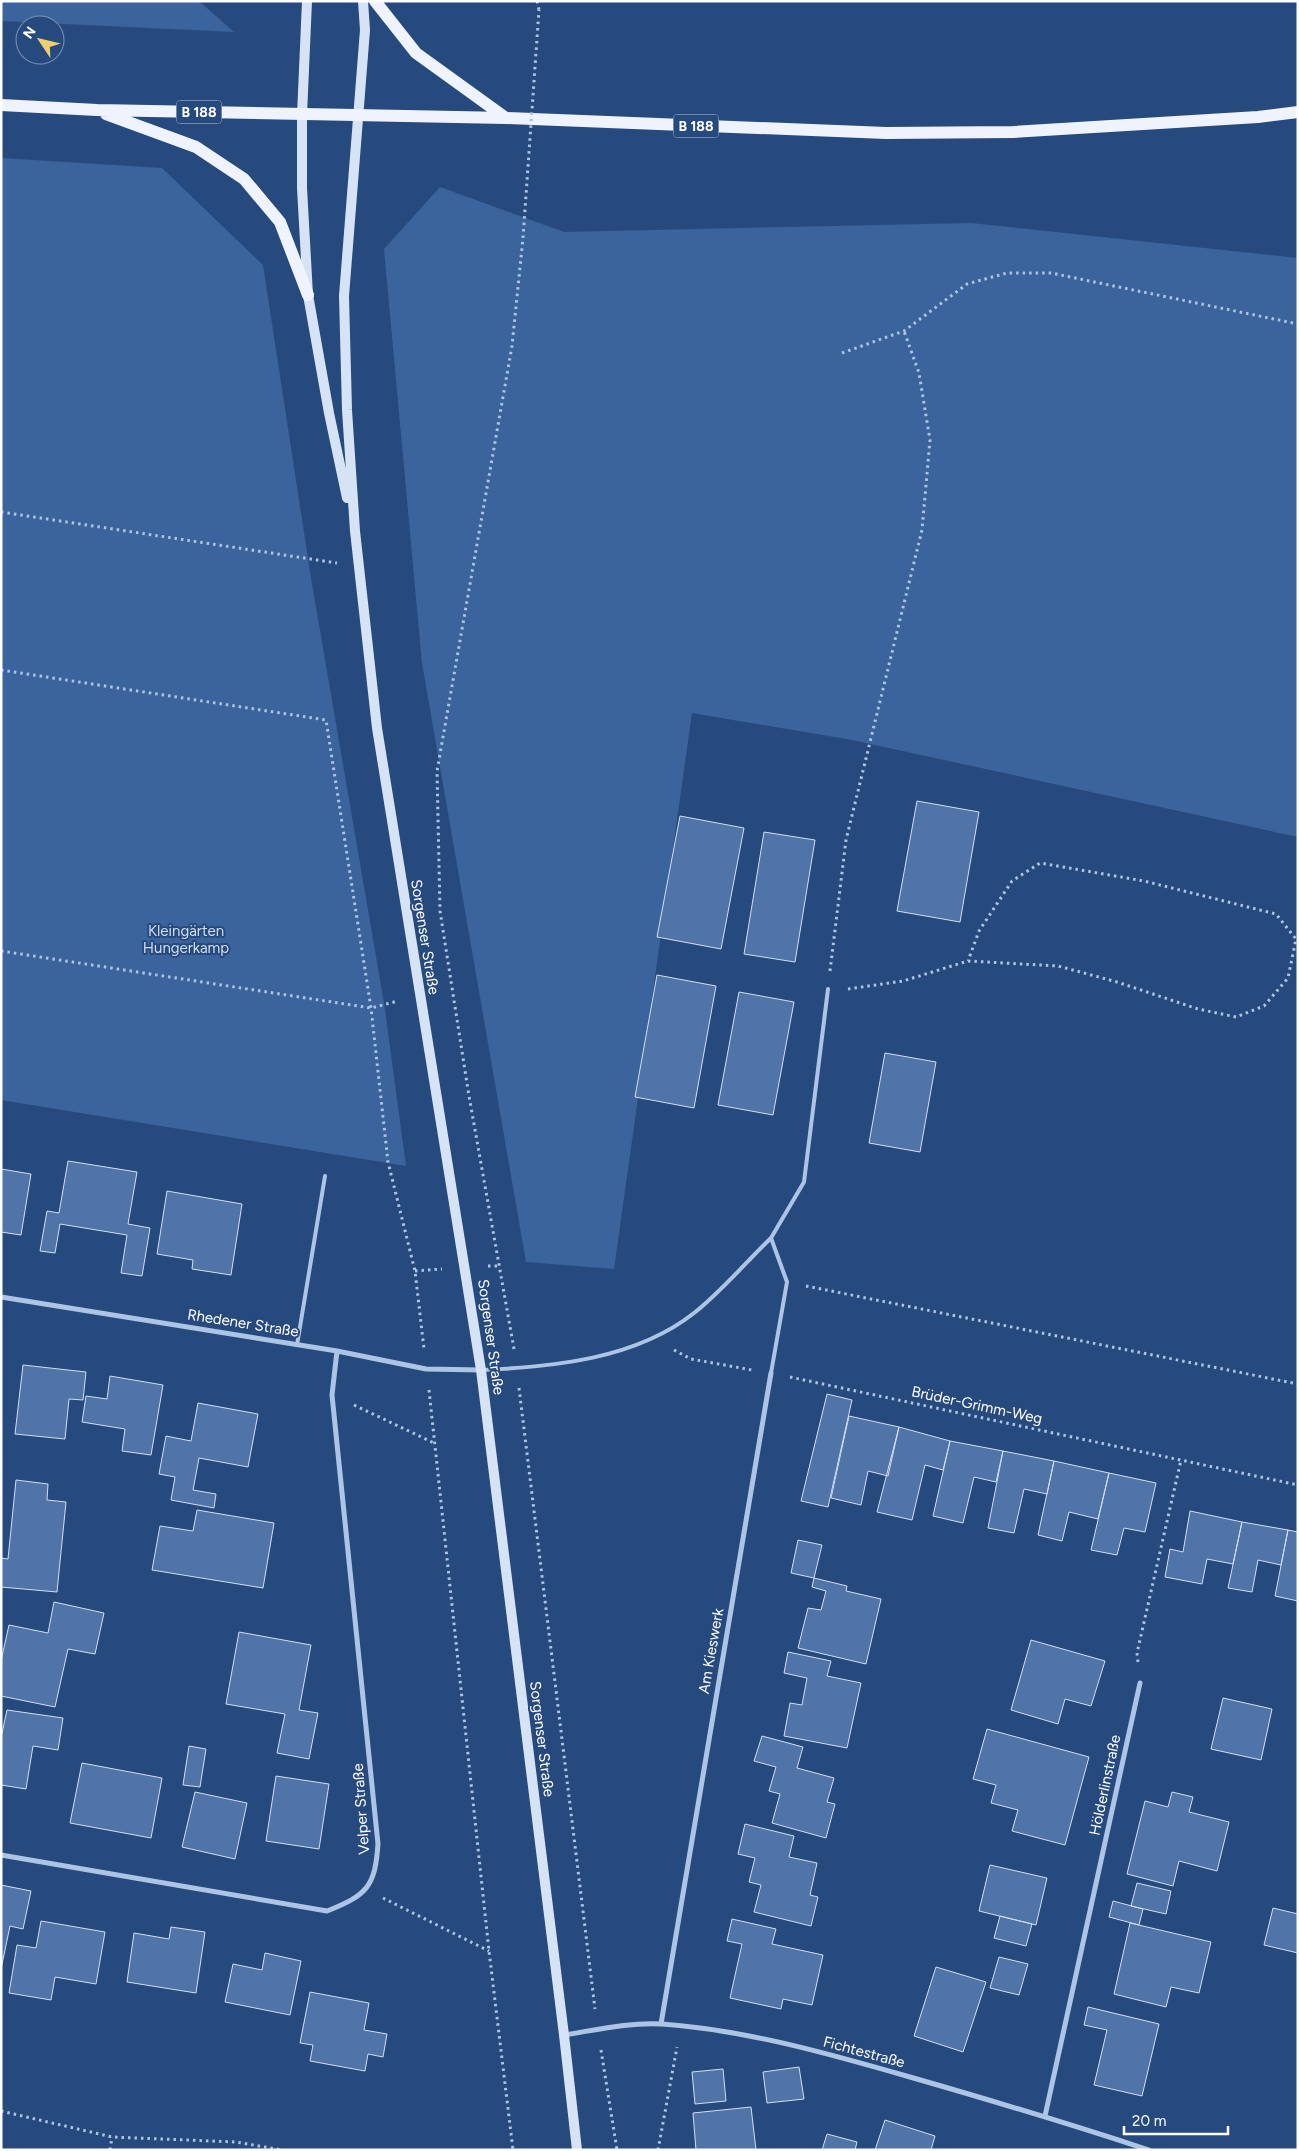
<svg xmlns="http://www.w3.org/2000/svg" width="1299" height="2151" viewBox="0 0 1299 2151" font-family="Figtree,sans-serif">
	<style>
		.green { fill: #3b649c }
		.building { fill: #5074a7; stroke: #d0dff4 }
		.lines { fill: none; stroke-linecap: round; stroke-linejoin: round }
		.path { stroke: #adc5e5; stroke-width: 3; stroke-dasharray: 2.5 4; stroke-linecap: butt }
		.service { stroke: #adc5e5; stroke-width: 4 }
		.minor { stroke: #adc5e5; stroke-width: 5 }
		.secondary { stroke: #d6e3f5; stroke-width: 10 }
		.primary { stroke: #eef3fd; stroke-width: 12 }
		.path-bridge { stroke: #adc5e5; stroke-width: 3; stroke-dasharray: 2.5 4; stroke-linecap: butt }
		.labels { text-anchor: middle; stroke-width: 4; stroke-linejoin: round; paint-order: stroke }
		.shield { fill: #274a7e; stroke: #bec9d8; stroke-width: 1 }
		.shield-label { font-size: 14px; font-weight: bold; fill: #fff }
		.park-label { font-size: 15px; fill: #d0dff4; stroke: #274a7e }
		.street-label { font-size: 15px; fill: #fff; stroke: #274a7e }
	</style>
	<rect width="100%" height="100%" fill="#274a7e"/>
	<path class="green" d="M1,1H199L234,32L1,21Z
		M1,158L162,168L263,265L311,578L384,1003L406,1166L1,1100Z
		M440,187L564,232L971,223L1298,258V837L852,740L692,713L614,1269L526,1262L422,663L384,249Z"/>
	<path class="building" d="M917,801L979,812L960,922L897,911Z
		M680,816L744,828L721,949L657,937Z
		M764,832L815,840L795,962L744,954Z
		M657,975L716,986L694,1108L635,1097Z
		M739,992L794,1002L773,1115L718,1105Z
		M885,1053L936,1062L920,1152L869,1143Z
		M68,1161L137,1172L128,1224L150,1228L142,1276L121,1273L127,1235L60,1224L55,1253L40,1251L47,1211L59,1213Z
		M1,1169L31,1174L21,1235L1,1232Z
		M167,1191L242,1204L231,1275L192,1269L193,1260L157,1254Z
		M23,1365L86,1372L83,1400L69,1399L65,1439L15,1434Z
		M110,1376L163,1385L151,1455L122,1451L125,1429L82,1422L86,1396L107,1399Z
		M827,1394L852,1400L828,1507L801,1501Z
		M198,1403L258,1414L248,1467L199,1458L193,1490L216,1494L214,1508L171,1500L175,1477L159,1474L166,1436L191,1441Z
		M849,1416L899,1427L888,1476L868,1471L861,1505L831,1498Z
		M899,1427L950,1441L943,1470L925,1465L912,1520L877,1512Z
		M950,1441L1003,1451L996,1482L974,1477L963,1523L933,1516Z
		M1003,1451L1054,1461L1047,1494L1024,1489L1014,1533L988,1528Z
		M1054,1461L1109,1473L1098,1519L1069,1512L1062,1541L1038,1535Z
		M1109,1473L1156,1483L1145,1532L1124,1528L1117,1555L1091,1550Z
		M16,1480L48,1484L47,1500L66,1502L57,1592L1,1587V1558L8,1559Z
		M197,1510L274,1523L263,1588L152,1570L160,1526L193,1531Z
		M1190,1511L1242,1522L1233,1564L1207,1559L1202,1584L1165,1577L1170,1549L1183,1552Z
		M1242,1522L1288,1530L1281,1565L1258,1560L1252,1592L1228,1588Z
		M1288,1530L1298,1532V1601L1275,1596Z
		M798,1540L822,1545L814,1578L791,1573Z
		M814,1578L847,1586L846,1591L881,1599L866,1664L798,1648L808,1608L821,1610L826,1591L812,1587Z
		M54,1602L104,1613L95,1654L68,1649L55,1707L1,1696V1661L9,1625L48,1633Z
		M239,1632L311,1645L299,1710L318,1713L309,1759L277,1753L285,1714L226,1704Z
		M1031,1640L1105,1661L1091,1706L1065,1699L1058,1724L1011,1710Z
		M788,1652L831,1661L827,1676L861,1683L847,1748L784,1736L790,1703L802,1705L807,1678L784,1673Z
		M1223,1698L1272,1709L1261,1760L1211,1749Z
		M7,1710L63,1718L58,1750L33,1746L26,1789L1,1785V1738Z
		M987,1729L1089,1757L1065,1845L1012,1831L1018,1810L991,1803L996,1785L973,1779Z
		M762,1736L803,1747L797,1768L834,1778L827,1802L835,1804L826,1838L772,1823L780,1794L769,1791L776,1767L754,1761Z
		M189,1746L206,1749L200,1787L183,1785Z
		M82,1763L162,1778L151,1838L70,1823Z
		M276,1776L329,1784L319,1849L266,1841Z
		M195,1792L247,1803L235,1859L182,1847Z
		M1172,1792L1193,1797L1189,1812L1229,1822L1217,1871L1179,1861L1173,1886L1127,1874L1145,1801L1168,1807Z
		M745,1824L794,1836L789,1857L817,1863L810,1895L818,1897L811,1926L754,1912L761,1885L749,1882L755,1858L738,1854Z
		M990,1865L1047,1878L1036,1925L979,1911Z
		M1137,1883L1171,1891L1166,1914L1131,1906Z
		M1,1885L31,1891L23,1929L10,1926L1,1969Z
		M1113,1901L1143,1909L1139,1925L1109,1917Z
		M1273,1908L1298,1914V1953L1264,1945Z
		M1000,1916L1032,1924L1026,1946L994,1938Z
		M732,1919L776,1929L772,1944L823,1955L812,2005L783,1999L781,2009L730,1998L742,1944L727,1941Z
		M41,1921L105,1932L96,1984L55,1977L51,2000L9,1993L17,1945L36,1948Z
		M1130,1923L1211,1942L1199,1993L1171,1987L1166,2007L1114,1994Z
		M171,1927L205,1932L196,1993L127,1982L134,1933L169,1939Z
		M265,1953L301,1961L290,2015L225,2002L233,1964L262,1970Z
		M999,1957L1028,1964L1019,1995L990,1988Z
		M936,1967L986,1982L963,2052L914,2036Z
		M310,1992L369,2003L364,2030L387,2034L383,2057L368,2054L365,2071L310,2061L313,2045L300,2043Z
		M1088,2007L1159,2024L1142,2096L1094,2085L1107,2030L1084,2025Z
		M799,2067L804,2099L767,2103L763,2072Z
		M723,2069L726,2101L695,2104L692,2072Z
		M751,2107L756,2150H696L693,2113Z
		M885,2120L935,2136L931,2150H875Z
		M827,2134L857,2142L855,2150H822Z"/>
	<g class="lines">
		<path class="path" d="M537,1L539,10
			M842,353L904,331L967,284L1007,273H1051L1298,324
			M1,512L337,563
			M1,670L326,720L371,1008L388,1162L415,1271L424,1349
			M1,951L371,1008L398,1001
			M830,971L846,840L922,530L930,440L919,373L904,331
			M848,989L903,981L968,961L1058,966L1117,982L1198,1009L1236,1017L1264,1006L1288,978L1296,939L1276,914L1144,881L1040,863L1012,881L979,931L968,961
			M488,1266H501
			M415,1271L442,1269
			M806,1286L1298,1384
			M514,1349L469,1096L440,911L437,771L512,346L523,238
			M674,1350L691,1359L752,1370
			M790,1377L1298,1485
			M519,1388L595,2009
			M429,1390L489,1951L513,2150
			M354,1405L434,1443
			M1138,1662L1137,1653L1181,1460
			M383,1898L489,1951
			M601,2050L617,2150
			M1,2111L112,2137L236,2142L282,2150
			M110,2150L112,2137
			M658,2150L677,2047"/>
		<path class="service" d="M297,1345L325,1176
			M481,1370C553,1367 636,1359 694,1313C720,1293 747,1261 771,1238
			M771,1373L787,1282L771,1238L804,1182L828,989"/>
		<path class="minor" d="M1,1297L337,1351L426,1369L481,1370
			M1,1855L327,1911C367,1895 375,1887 378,1844L332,1395L337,1351
			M661,2024L771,1373
			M564,2035C596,2030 629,2022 662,2024C746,2030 830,2054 910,2077C990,2100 1070,2124 1149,2150
			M1045,2116L1140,1683"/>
		<path class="secondary" d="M307,1L302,115V188L308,295L329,413L347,498
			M363,1L365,30L344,296L347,410L355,531L377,728L481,1370L564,2035L577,2150"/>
		<path class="primary" d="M375,1L416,53L506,118
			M1,105L97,110L506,118L886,133L1013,132L1258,117L1298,112
			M106,114L196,147L244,179L280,222L308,295"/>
		<path class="path-bridge" d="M523,238L539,10"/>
	</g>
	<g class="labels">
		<g class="shield">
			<rect x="176.5" y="100.5" width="45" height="23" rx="4"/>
			<rect x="673.5" y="114.5" width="45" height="23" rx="4"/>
		</g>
		<g class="shield-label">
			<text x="199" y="117">B 188</text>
			<text x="696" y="131">B 188</text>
		</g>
		<g class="park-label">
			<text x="186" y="936">Kleingärten<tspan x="186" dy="17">Hungerkamp</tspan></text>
		</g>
		<g class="street-label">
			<text transform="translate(425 937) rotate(81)" y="5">Sorgenser Straße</text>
			<text transform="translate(243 1323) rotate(9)" y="5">Rhedener Straße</text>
			<text transform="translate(491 1337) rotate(82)" y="5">Sorgenser Straße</text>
			<text transform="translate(977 1405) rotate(12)" y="5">Brüder-Grimm-Weg</text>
			<text transform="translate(711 1651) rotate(-80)" y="5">Am Kieswerk</text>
			<text transform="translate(542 1739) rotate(83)" y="5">Sorgenser Straße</text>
			<text transform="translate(1105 1785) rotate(-78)" y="5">Hölderlinstraße</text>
			<text transform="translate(361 1809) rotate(-94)" y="5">Velper Straße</text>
			<text transform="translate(864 2052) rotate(15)" y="5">Fichtestraße</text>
		</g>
	</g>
	<rect width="1299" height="2151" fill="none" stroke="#ffffff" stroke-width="5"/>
	<g transform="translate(40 40) rotate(305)"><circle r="24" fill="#274a7e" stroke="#7d92b2"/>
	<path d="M0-4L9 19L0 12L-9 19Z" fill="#edce73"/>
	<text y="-8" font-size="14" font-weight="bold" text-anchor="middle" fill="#ffffff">N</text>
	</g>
	<path d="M1124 2126v8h104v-8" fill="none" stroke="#ffffff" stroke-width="2.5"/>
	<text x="1132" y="2126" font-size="15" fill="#ffffff" stroke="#274a7e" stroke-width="4" paint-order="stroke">20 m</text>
</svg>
